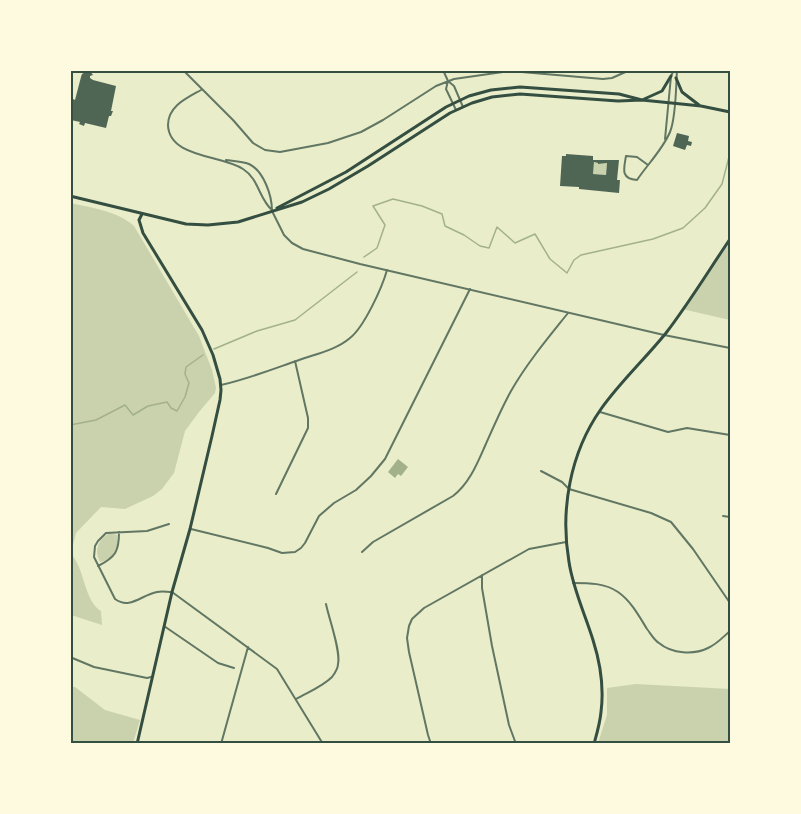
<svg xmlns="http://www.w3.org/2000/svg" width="801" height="814" viewBox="0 0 801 814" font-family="Montserrat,sans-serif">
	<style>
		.green { fill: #cad2ad }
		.water { fill: #a3b18a }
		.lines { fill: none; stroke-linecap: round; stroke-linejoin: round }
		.stream { stroke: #a3b18a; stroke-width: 1.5 }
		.building { fill: #4f6655; fill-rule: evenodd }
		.minor { stroke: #617663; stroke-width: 2 }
		.tertiary { stroke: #617663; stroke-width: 2 }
		.secondary { stroke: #344e41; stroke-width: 3 }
		.neatline { fill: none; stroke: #344e41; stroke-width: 2 }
	</style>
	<rect width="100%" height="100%" fill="#e9edc9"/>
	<path class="green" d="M594,162L598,163L599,164L607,163L606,175L593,174Z
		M71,203C91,208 118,211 134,226L199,336L212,370L216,388L215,393L199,412L185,431L174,473L162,489L153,496L125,509L101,507L76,533L71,552Z
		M730,239V320L682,309Z
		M108,534H113L117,535C120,549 114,559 100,562C94,551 98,540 108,534Z
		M71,554C85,569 84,601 101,611L102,625L71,615Z
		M636,684L730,689V743H598L607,715V688Z
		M70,687H75L105,710L140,720L133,743H71Z"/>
	<path class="water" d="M398,459L408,467L401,476L398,474L395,478L388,472Z"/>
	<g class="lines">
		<path class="stream" d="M364,257L377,248L385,225L373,206L393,199L422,206L442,214L445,226L464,235L480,246L489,248L497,227L515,243L535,234L550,259L567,273L574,260L581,255L653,239L683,228L705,208L722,184L730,153
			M214,349L257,331L295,320L357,272
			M70,425L96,420L125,405L133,415L148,406L167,402L171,408L177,411L185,397L189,383L185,374L186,367L203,355"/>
	</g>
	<path class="building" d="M87,71L88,72L90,71L93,75L90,76V78L93,80L116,86L111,111H113L111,116H109L106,128L85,123L84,126L79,124L80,122L71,120L73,108L71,107L73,99L75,100L81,77L82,74Z
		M677,133L689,136L688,141L692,142L691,146L687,145L685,150L673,146Z
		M566,154L593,156V160H619L617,180H620L619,193L579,189V187L560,186L562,156H566ZM594,162L598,163V164L607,163L606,175L593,174Z"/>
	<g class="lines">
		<path class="minor" d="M183,70L233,120L253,143L265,150L280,152L328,143L361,132L383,120L436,86L454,79L510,71L603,79L612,78L630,70
			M443,70L448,81L454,86L463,107
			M448,81L446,89L456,110
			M201,90C187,98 168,106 168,125C169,158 222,155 243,169C259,179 259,199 272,210
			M665,139L671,76L674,70
			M226,160C233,161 242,161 249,164C264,171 272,196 272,211
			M648,165L637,157L626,156C624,168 620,179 637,180C647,165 663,149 670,132C676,118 676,87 677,70
			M664,335L730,348
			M221,385C248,379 273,369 299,360C316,354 336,350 350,338C364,327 382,288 387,270
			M600,412L668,432L687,428L730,435
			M541,471L562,482L569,489L651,513L671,522L693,549L730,603
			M276,494L308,428V418L295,361
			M723,516L730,517
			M169,524L147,531L106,533L98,541L95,546L94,557L115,599C130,610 141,595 157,592C162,591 167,592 172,592L277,669L323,744
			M191,529L268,548L282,553L295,552L301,548L305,543L319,516L334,503L356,490L371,476L385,459L470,289
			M362,552L373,542L453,496C469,484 477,464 485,446C493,428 501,409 511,391C527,363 548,338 568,313
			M98,566C116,557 119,551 119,532
			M482,575V588L492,646L509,725L516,744
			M573,583C589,583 605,583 618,592C631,601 639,616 647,629C651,634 654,640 659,643C672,654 694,655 708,648C717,644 723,637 730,631
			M164,626L218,663L234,668
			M70,657L94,667L147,678L151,677
			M296,699C308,692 322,687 332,677C335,673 338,669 338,664C341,651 329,619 326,604
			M221,744L248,647
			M431,744L428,735L409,652L407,638L409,626L412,619L424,608L529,549L566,542"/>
		<path class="tertiary" d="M272,211L284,235L292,243L303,249L360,264L664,335"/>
		<path class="secondary" d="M676,78L682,92L699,105
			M70,196L186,224L208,225L238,222L302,202L329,189L368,166L450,113L472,103L492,97L520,94L618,101L642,100L662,91L671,76
			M277,208L346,172L446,107L469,96L491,90L520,87L619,94L642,100L701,106L730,112
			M137,744L172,592L190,529L212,436L220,400L221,390L220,379L213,355L202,330L143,233L139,220L142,214
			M594,744C597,733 600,723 601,712C604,689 600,662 593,640C585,614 573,589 569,562C560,510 570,453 601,409C620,382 645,359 666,333C689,303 709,270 730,239"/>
	</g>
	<rect width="801" height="814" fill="none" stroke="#fefae0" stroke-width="144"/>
	<rect x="72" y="72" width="657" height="670" class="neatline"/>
</svg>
